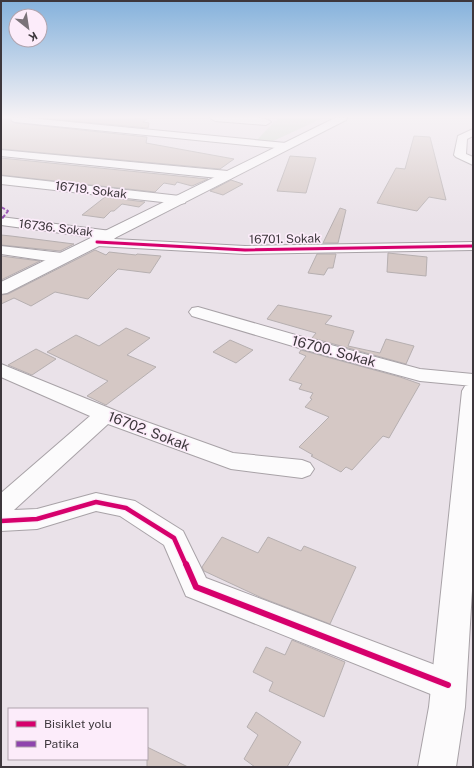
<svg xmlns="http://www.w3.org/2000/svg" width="474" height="768" viewBox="0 0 474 768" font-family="'Public Sans',sans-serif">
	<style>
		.green { fill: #d2dcd0 }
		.building { fill: #d5c8c5; stroke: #b6afb0 }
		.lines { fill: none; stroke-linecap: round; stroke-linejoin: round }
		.minor-casing { stroke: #a8a2a7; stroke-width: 2 }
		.major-casing { stroke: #a8a2a7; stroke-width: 2 }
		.highway-casing { stroke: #a8a2a7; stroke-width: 2 }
		.minor { fill: #fcfbfc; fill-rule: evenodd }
		.major { fill: #fcfbfc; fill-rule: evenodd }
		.highway { fill: #fcfbfc; fill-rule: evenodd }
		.quiet { stroke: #8e44ad; stroke-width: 2; stroke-dasharray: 4.5 2; stroke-linecap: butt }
		.cycleway-far2-casing { stroke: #fcecfa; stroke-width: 5 }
		.cycleway-far1-casing { stroke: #fcecfa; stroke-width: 7 }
		.cycleway-casing { stroke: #fcecfa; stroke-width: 8 }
		.cycleway-far2 { stroke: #d6006c; stroke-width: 3 }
		.cycleway-far1 { stroke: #d6006c; stroke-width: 4.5 }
		.cycleway { stroke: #d6006c; stroke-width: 6 }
		.labels { text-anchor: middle; stroke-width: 3.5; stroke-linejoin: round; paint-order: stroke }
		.far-street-label { font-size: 12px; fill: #3d373c; stroke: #fcecfa }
		.street-label { font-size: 14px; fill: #3d373c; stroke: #fcecfa }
	</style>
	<rect width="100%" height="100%" fill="#eae2e9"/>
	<path class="green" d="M278,118H323L271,142L257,140Z"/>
	<path class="building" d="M39,118H127L147,119L143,122L149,123L148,128Z
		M1,119L10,120L15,123L147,137L146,143L234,159L220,169L1,149Z
		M414,136L430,137L446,200L429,197L417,211L377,203L396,168L405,169Z
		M290,156L316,158L306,193L277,191Z
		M1,158L208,179L192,186L177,182L175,185L164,183L155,192L1,175Z
		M231,180L243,184L223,195L210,191Z
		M105,197L145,202L139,207L122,204L114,211H111L104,218L82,215Z
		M340,208L346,210L338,243H323Z
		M1,235L11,236L74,244L60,251L1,245Z
		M95,250L106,255L109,252L136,255L137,254L161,256L150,273L118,269L88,299L55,292L31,306L14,298L1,304V295L8,294Z
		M388,253L427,257L426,276L387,272Z
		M317,254H336L333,268H328L324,275L308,273Z
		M1,256L40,261L1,280Z
		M278,305L332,316L325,324L354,331L348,346L380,353L386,339L414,346L406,364L312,338L316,333L267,319Z
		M126,328L150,338L127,355L156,367L106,405L87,396L108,381L47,352L76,335L99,346Z
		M230,340L253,350L236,363L213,352Z
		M36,349L56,359L32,375L8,365Z
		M301,350L400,377L420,384L389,438L383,436L352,470L346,467L341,472L311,456L313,455L299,447L329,417L305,407L312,399L310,398L313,393L299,389L302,384L289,380L306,356L299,353Z
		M222,537L258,553L268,537L301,551L304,546L356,567L330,624L262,598L204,571L202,567Z
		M292,640L345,662L324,717L269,691L273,682L253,672L266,647L285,655Z
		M256,712L301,742L287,767H255L244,759L258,735L247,727Z
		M147,747L188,767H147Z"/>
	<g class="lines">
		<defs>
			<path id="minor" d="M11,118H29L286,143L291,146L286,149L15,122L12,121Z
				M210,118C220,116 265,115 271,122L266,125L215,121Z
				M473,129V136L467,139L466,154L473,157V165L456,157L454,155L458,136Z
				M1,150L228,171L232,172L234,175L232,178L228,179L1,156Z
				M1,176L180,196L185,197L186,200L185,203L180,204L1,184Z
				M1,217L111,231L116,232L118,235L114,239L245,246L473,242V250L245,254L97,246L92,245L90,242L92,239L99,238L1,225Z
				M1,246L62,253L67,255L70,258L67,261L62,263L1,254Z
				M198,307L320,342L420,369L473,374V386L420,381L306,350L192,316L189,312L192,308Z
				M1,364L119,412L233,453L302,460L310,463L314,469L310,475L302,478L231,469L108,424L14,510L37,509L96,493L135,501L183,531L206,578L459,674L464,685L459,696L448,701L186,596L164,545L120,516L96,511L37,529L1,531V493L90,416L1,377Z"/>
			<path id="major" d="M335,118H347L346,120L7,293L1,294V282Z"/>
			<path id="highway" d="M473,384V574L465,707L456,767H418L429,707L462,391L465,386Z"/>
		</defs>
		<use href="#minor" class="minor-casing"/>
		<use href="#major" class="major-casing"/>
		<use href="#highway" class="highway-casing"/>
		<use href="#minor" class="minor"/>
		<use href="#major" class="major"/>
		<use href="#highway" class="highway"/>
		<path class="quiet" d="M1,207L8,211L1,220"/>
		<defs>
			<path id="cycleway-far2" d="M97,242L245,250L473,246"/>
			<path id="cycleway-far1" d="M1,521L37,519L96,502L126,508L174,538L186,565"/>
			<path id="cycleway" d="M186,564L196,587L448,685"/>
		</defs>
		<use href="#cycleway-far2" class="cycleway-far2-casing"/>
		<use href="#cycleway-far1" class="cycleway-far1-casing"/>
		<use href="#cycleway" class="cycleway-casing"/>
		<use href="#cycleway-far2" class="cycleway-far2"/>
		<use href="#cycleway-far1" class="cycleway-far1"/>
		<use href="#cycleway" class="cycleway"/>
	</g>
	<linearGradient id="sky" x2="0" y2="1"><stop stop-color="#85b2dc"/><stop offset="0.52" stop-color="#f6f2f5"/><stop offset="1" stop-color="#f6f2f5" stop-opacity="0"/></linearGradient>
	<rect width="474" height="225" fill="url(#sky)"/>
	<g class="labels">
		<g class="far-street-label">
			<text transform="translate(91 190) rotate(7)" y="4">16719. Sokak</text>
			<text transform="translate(56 228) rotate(7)" y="4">16736. Sokak</text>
			<text transform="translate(285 239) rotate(-1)" y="4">16701. Sokak</text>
		</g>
		<g class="street-label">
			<text transform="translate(334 351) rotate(15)" y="5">16700. Sokak</text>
			<text transform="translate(149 431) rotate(21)" y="5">16702. Sokak</text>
		</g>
	</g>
	<rect width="474" height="768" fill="none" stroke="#3d373c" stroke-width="4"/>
	<rect x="8" y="708" width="140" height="52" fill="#fcecfa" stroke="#b0a4ae"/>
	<rect x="16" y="721" width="20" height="6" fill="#d6006c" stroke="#b0a4ae"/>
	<text x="44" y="728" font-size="12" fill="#3d373c">Bisiklet yolu</text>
	<rect x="16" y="741" width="20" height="6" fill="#8e44ad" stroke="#b0a4ae"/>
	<text x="44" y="748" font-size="12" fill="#3d373c">Patika</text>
	<g transform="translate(28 28) rotate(150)"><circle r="19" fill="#fcecfa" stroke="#b0a4ae"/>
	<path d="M0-3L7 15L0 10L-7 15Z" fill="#7a7379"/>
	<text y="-6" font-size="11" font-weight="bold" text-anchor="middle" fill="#3d373c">K</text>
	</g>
</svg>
